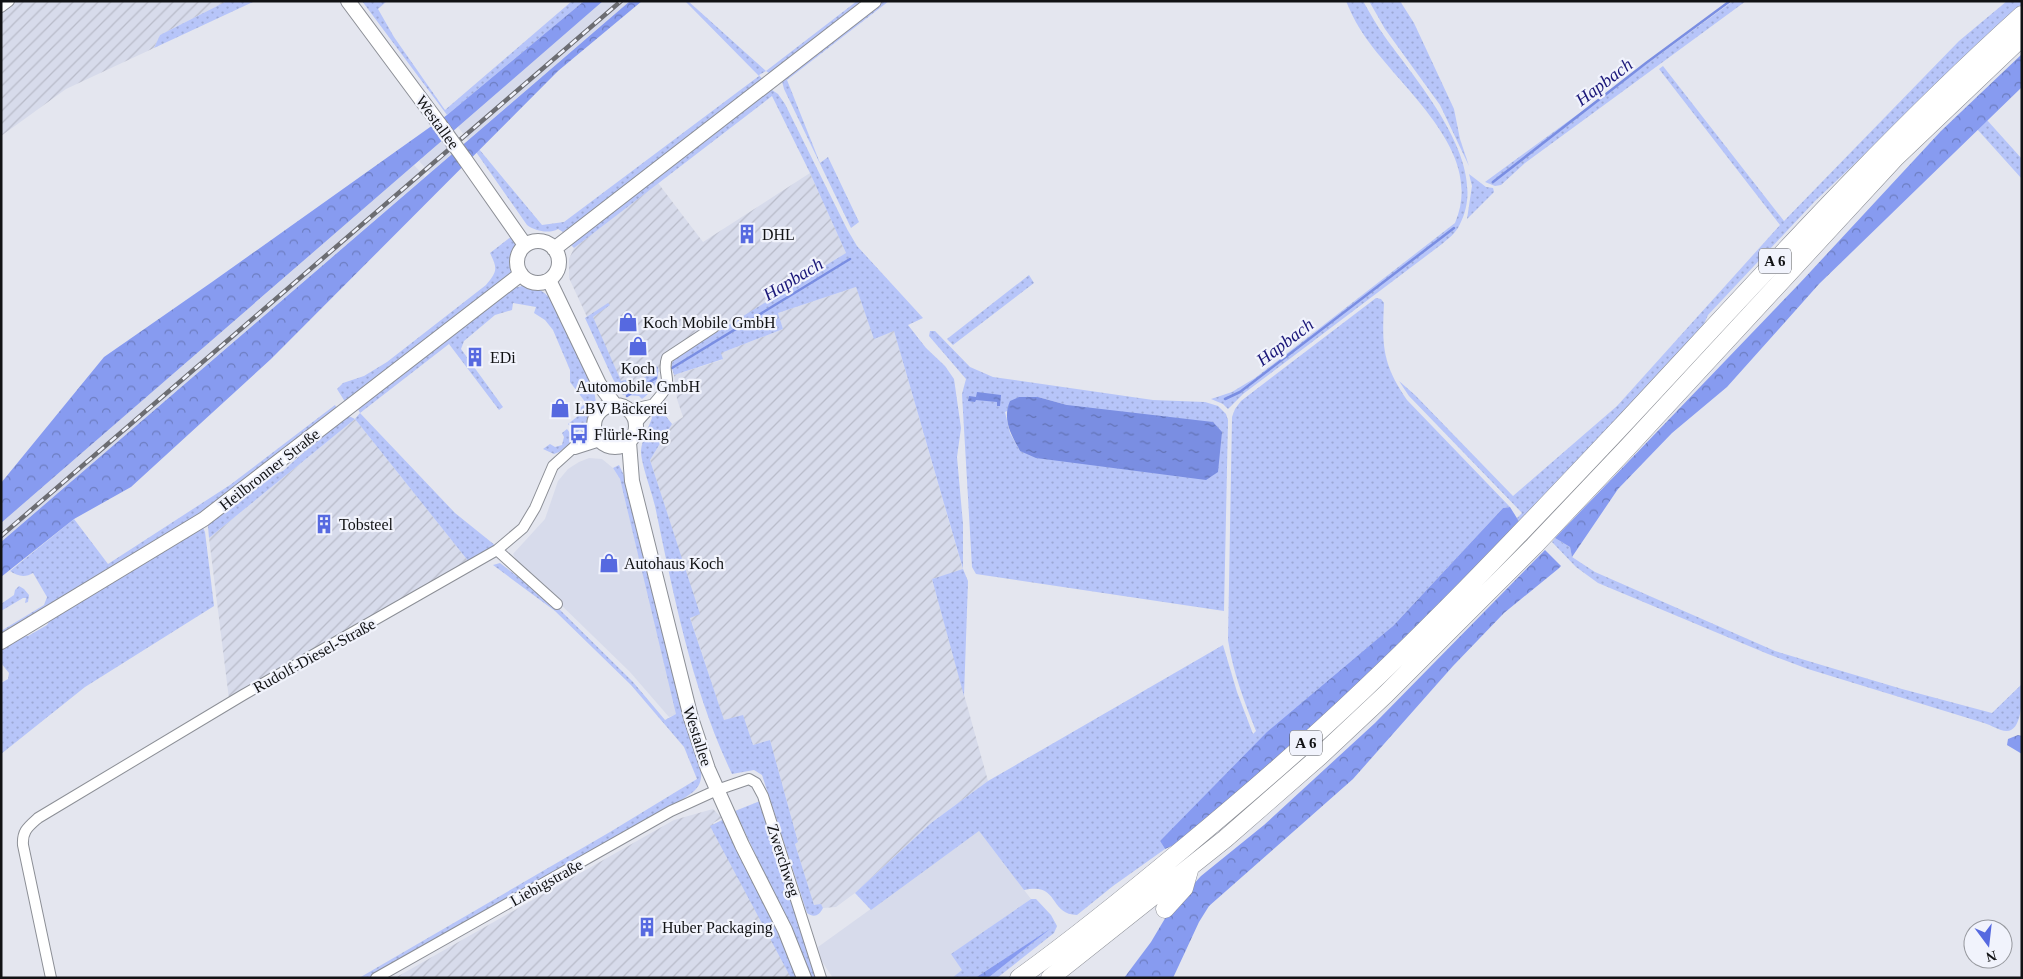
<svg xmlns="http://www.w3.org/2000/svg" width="2023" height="979" viewBox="0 0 2023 979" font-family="Georgia,serif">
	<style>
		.built { fill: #d7dbeb }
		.industrial { fill: url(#industrial-furrows) }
		.grass { fill: url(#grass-dots); fill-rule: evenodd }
		.forest { fill: url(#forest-crowns) }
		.water { fill: url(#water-ripples) }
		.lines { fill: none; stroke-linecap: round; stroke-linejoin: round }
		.stream { stroke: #7a8ee2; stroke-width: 2.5 }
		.street-casing { stroke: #8c8f96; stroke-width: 12 }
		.secondary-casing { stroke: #8c8f96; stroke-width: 16 }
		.highway-casing { stroke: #8c8f96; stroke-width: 19 }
		.street { stroke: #fff; stroke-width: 10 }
		.secondary { stroke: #fff; stroke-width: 14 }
		.highway { stroke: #fff; stroke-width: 18 }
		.rail-casing { stroke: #6c6d72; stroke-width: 4.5 }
		.rail { stroke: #f1f3fc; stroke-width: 2.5; stroke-dasharray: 8; stroke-linecap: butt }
		.secondary-bridge-casing { stroke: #8c8f96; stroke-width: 16; stroke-linecap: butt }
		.secondary-bridge { stroke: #fff; stroke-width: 14 }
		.labels { text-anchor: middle; stroke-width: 4.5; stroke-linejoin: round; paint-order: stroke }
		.shield { fill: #f1f3fc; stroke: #54565a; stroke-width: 1 }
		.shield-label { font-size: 15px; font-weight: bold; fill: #111214 }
		.street-label { font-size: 16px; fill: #111214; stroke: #f1f3fc }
		.poi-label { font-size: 16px; fill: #111214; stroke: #f1f3fc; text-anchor: start }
		.water-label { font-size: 18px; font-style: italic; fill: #191678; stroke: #f1f3fc }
	</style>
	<defs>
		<pattern id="industrial-furrows" width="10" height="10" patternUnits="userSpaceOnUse" patternTransform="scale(1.25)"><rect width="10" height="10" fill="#d7dbeb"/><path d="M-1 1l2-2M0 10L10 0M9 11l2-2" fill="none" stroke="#b8bbc9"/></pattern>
		<pattern id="grass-dots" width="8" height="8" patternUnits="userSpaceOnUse" patternTransform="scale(1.25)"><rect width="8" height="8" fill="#b7c5f9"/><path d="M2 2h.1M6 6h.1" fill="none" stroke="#9ca8d5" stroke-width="1.8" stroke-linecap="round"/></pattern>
		<pattern id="forest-crowns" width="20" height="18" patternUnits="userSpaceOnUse" patternTransform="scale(1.25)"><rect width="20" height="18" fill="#879bf0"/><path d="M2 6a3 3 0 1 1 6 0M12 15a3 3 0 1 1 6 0" fill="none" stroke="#6d7dc1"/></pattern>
		<pattern id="water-ripples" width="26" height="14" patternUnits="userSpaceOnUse" patternTransform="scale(1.25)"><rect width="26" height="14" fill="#7a8ee2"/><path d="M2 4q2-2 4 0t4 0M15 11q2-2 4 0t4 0" fill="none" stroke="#6373b6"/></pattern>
	</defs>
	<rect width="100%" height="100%" fill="#e4e6ef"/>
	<path class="built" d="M603,1H630L468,140L458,127Z
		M444,139L453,153L430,173L419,161Z
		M414,165L425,177L1,542V523Z
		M589,458L602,459L613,468L620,479L677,714L669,717L630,672L517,562L513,554L545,519L558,481L568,469L579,462Z
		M979,831L1031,899L952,954L963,970L952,978H833L821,960L818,947Z"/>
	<path class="industrial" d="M1,1H227L160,35L154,48L66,89L1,136Z
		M810,173L846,253L623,395L569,278V259L574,248L658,183L703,242Z
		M856,287L874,338L894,331L963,570L932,579L988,781L931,823L855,893L836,907L823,908L821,904L814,906L795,844L798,842L770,740L753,745L724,721L690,617L699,614L650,460L672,424L683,417L677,399L674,375L722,360L721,353L783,329L778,313Z
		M355,419L469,562L229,699L209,538Z
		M713,809L722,818L713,823L795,978H395L674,820Z"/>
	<path class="grass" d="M227,1H255L154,48L160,35Z
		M362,1H387L378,9L394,37L445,110L572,1H584L447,115Z
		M685,1H688L766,71L857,1H867L772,75L766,71L759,75L764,81L659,163L563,232L558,229C549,234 535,231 527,225L476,152L479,149L542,225L564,222L759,76Z
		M880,1H889L787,80L820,163L828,157L859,222L851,228L784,89L782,81L788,73Z
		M1346,1H1363C1370,13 1377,26 1385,37C1418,83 1491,164 1460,224C1456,233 1449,238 1442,244L1243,394L1228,409L1223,404L1211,399L1232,392L1255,378L1455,223C1487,148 1395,86 1360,29C1354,20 1350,10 1346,1Z
		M1369,1H1400L1414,23L1454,109L1460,139L1469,166L1440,105L1385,29Z
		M1733,1H1746L1525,163L1501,185L1495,186L1485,182Z
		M2007,1H2022V6L1815,201L1708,315L1700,333L1520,523L1517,518L1522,513L1409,396L1399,381L1415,395L1513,496L1617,406L1780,225L1659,69L1663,66L1784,221L1959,41Z
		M772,90L778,94L785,104L847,229L857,246L923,318L908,325L926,348L945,366L954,379L961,428L957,457L963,524V569L968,581L964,696L932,579L963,569L894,331L874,339L856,287L778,313L783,329L721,353L723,359L674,375L671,365L675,358L846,253L810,173L772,96L574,248L570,244L763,92Z
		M1987,120L2022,159V179L1977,129Z
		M1469,174L1486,187L1493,188L1494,192L1467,219L1472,186Z
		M516,233L525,245C516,255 516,263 521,274L349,408L337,389L343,383L364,376L387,362L486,285C497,272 498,269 490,253Z
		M1029,275L1034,283L953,345L947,339Z
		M522,286C538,286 546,292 555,305C567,329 597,381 596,406C596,410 587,429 584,434L580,430L576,433L568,424L578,416L575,412L586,403L570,382V370L553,330L545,320L534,313L536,307L513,303L512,310L495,315L464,341L461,349L503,407L499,410L449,344L360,413L455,513L496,546L469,562L355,419L209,538L208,526L209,521L265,478L283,471L304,452L314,439L342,418L349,416L355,419L360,413L358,409L361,403L514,288Z
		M1376,298L1381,299L1384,303C1382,346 1382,363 1407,400L1510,507L1503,508L1393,626L1160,841L1165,849L1113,886L1077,915C1048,914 1060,882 1024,890L979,831L871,910L855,893L931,823L988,781L1223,645L1237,692L1253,734L1256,731C1244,701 1233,672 1228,640L1232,417L1235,409L1241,401Z
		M608,303L610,305L593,317L621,381L629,379L635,385L649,374L645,368L652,365L658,367C660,380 652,392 642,399L639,396L623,395L613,379L585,318Z
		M930,331H935L970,367L993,377L1153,400L1205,402L1218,406L1226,414L1228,420L1224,611L976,574L972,567L962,394L966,379L929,336ZM1038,397L1067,405L1020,451L1010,433L1005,412Z
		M335,405L338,410L202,516L1,639V631L44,605L47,597L33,573C25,578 17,576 10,571L74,519L108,564L230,485Z
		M659,412L665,415L672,424L650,460L700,614L690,618L724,720L743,715L753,745L770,740L798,842L795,844L814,905L821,904L823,908C819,916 814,918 807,913L762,775L754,770L732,774C692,690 674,597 655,506C652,492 641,464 641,451C642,439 648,429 652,418L651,415Z
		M567,429L575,440L559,452L554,454L543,449L550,444L555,447L562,445L564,437L562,433Z
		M619,465L629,486L700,761C705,790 695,790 674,805L368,978H359L610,832L697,779L684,747L631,685L555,611L493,565L500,563L556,606L633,682L665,720L676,714L620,479L613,468Z
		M198,528H203L205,532L214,606L85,687L1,754V683L8,679L9,673L1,663V648L20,636H28L47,625L51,618Z
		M1555,538L1570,547L1572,557L1595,572L1775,651L1902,689L1992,713L2022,684C2022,696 2023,732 2006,731C2000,731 1991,725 1984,723L1808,669L1768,654L1598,583L1576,567L1552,542Z
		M19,586L24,589L29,595L28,602L25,603L26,598H23L1,611V604L14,595L15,590Z
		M760,801L818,978H809L789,926L735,811Z
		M724,819L781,931L800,978H791L710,826Z
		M1031,899H1036L1051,915L1057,926L1054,933L997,978H988L1043,934L975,978H952L962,970L951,954Z"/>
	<path class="forest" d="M584,1H603L1,523V483L104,357L212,282L447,115Z
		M630,1H642L558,71L271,359L131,487L74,519L1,577V542Z
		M2022,54V87L1819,284L1727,387L1672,433L1618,489L1572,557L1570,547L1555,538L1799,284L1941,131Z
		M1510,507L1520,523L1343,699L1183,841L1165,849L1160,841L1267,732L1393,626L1503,508Z
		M1545,550L1561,566L1558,569L1504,613L1453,666L1353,779L1209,906L1199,922L1173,978H1124L1151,942L1170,910L1201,876L1264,825L1375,723Z
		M2018,735L2022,736V754L2007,745L2008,739Z
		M1050,929L988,978H975Z"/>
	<path class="water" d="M977,392L1001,395L1000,406H997V402L976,400L975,402L968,401L969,396L976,397Z
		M1019,397H1038L1067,405L1213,422L1222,432L1218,472L1206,480L1036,458L1020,451C1011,434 1002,420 1010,401Z"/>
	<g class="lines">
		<path class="stream" d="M1493,182L1646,63L1730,1
			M672,368L850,259
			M627,396L656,378
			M1225,399L1240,392L1454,228"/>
		<defs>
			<path id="street" d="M1,7L9,1
				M628,410L651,405
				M636,424C642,416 666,392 667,385C668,374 663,369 667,358L714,327
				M575,449L600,441
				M497,550L557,604
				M51,978L23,845C22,831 28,827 38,818L243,695L497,550L523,528L535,508L553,466L594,429
				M376,978L671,811L717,790L749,779L756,783L763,796L821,978"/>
			<path id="secondary" d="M348,1L440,125
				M464,158L525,245
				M517 262a21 21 0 1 1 42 0a21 21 0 1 1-42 0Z
				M554,249L874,1
				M549,280L599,384L615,405
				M594 426a21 21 0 1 1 42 0a21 21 0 1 1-42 0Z
				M629,442L632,481L691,718L708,769L742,845L785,930L804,978
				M1,642L204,519L521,274"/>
			<path id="highway" d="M1165,909L1184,888L1190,867
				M1019,978C1076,937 1130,893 1184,848C1225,814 1266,779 1306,743C1415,645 1516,538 1617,431C1749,290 1878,145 2022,15
				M1050,978L1225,839L1320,756L1386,694L1534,546L1627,448L1896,157L2022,37"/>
		</defs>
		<use href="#street" class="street-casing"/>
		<use href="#secondary" class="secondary-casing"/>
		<use href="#highway" class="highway-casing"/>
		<use href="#street" class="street"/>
		<use href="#secondary" class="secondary"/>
		<use href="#highway" class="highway"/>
		<defs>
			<path id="rail" d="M1,536L621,1"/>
		</defs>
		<use href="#rail" class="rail-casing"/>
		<use href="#rail" class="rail"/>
		<defs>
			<path id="secondary-bridge" d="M440,125L464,158"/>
		</defs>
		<use href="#secondary-bridge" class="secondary-bridge-casing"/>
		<use href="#secondary-bridge" class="secondary-bridge"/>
	</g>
	<defs>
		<symbol id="building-bare" viewBox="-9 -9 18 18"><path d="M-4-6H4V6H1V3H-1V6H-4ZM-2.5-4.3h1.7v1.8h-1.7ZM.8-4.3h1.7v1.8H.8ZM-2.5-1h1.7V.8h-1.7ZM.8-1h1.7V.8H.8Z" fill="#5669e0" stroke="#f1f3fc" stroke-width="2.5" paint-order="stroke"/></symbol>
		<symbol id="shop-bare" viewBox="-9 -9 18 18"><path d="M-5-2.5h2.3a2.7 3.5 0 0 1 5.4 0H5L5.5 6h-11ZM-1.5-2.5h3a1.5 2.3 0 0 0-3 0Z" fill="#5669e0" stroke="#f1f3fc" stroke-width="2.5" paint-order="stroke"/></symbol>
		<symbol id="bus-bare" viewBox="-9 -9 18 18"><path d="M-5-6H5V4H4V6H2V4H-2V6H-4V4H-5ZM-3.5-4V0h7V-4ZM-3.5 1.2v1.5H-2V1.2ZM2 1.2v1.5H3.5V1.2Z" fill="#5669e0" stroke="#f1f3fc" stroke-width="2.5" paint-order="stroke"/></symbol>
	</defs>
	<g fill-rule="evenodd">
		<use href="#building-bare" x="733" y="220" width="28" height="28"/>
		<use href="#shop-bare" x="614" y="308" width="28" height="28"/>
		<use href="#shop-bare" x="624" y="332" width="28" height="28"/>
		<use href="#building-bare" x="461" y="343" width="28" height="28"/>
		<use href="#shop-bare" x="546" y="394" width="28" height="28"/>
		<use href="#bus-bare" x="565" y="420" width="28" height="28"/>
		<use href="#building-bare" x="310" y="510" width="28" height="28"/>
		<use href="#shop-bare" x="595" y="549" width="28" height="28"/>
		<use href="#building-bare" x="633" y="913" width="28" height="28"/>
	</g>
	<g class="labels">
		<g class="shield">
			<rect x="1759" y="248.5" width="32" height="25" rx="4"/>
			<rect x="1290" y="730.5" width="32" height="25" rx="4"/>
		</g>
		<g class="shield-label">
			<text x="1775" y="266">A 6</text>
			<text x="1306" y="748">A 6</text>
		</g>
		<g class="street-label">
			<text transform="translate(438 122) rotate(54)" y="6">Westallee</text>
			<text transform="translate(269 469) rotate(-38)" y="6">Heilbronner Straße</text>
			<text transform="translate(314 655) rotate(-29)" y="6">Rudolf-Diesel-Straße</text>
			<text transform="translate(698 736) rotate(72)" y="6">Westallee</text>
			<text transform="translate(784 860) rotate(72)" y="6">Zwerchweg</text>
			<text transform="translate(546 882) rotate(-29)" y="6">Liebigstraße</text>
		</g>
		<g class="poi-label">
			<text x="762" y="240">DHL</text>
			<text x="643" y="328">Koch Mobile GmbH</text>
			<text x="490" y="363">EDi</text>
			<text x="638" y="374" text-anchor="middle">Koch<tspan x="638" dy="18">Automobile GmbH</tspan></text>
			<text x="575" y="414">LBV Bäckerei</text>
			<text x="594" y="440">Flürle-Ring</text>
			<text x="339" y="530">Tobsteel</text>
			<text x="624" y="569">Autohaus Koch</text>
			<text x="662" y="933">Huber Packaging</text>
		</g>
		<g class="water-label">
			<text transform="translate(1604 82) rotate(-37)" y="6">Hapbach</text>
			<text transform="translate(793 279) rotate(-31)" y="6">Hapbach</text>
			<text transform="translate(1285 342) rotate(-37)" y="6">Hapbach</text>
		</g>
	</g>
	<rect width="2023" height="979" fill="none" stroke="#111214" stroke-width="5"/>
	<g transform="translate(1988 944) rotate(165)"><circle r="24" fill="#f1f3fc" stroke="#97999f"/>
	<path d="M0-4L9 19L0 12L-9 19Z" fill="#5669e0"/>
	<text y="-8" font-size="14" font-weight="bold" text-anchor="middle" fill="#111214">N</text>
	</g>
</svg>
